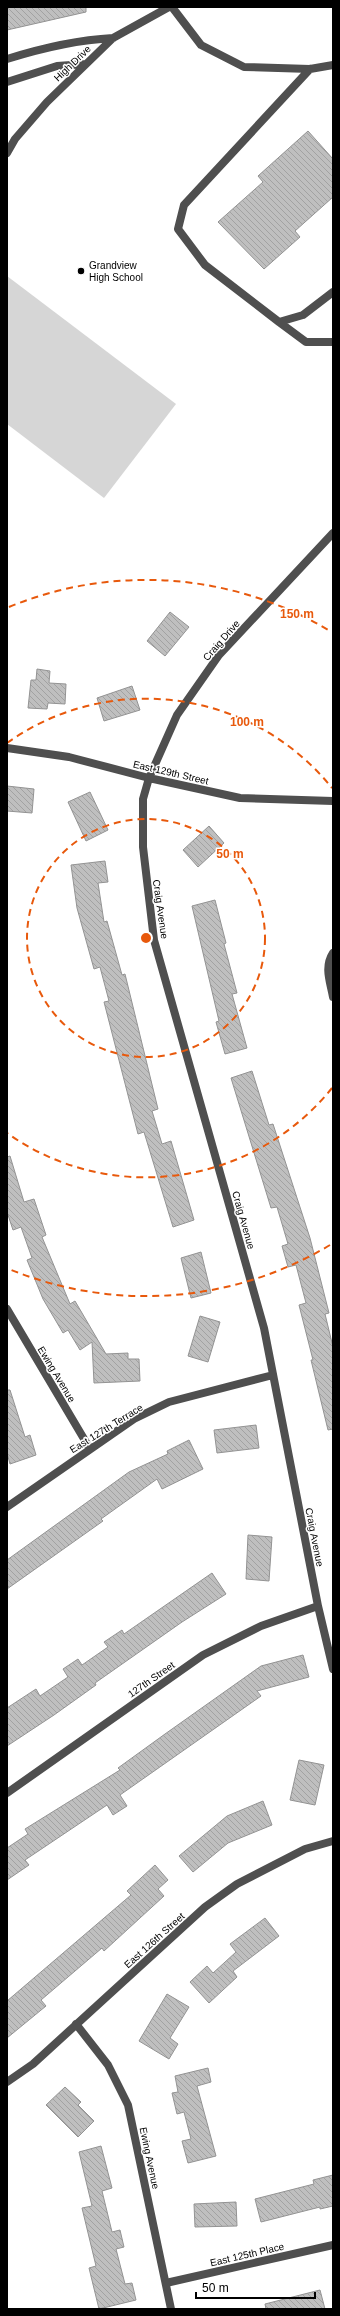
<svg xmlns="http://www.w3.org/2000/svg" width="340" height="2316" viewBox="0 0 340 2316" font-family="Arial,sans-serif">
	<style>
		.pitch { fill: #d6d6d6 }
		.building { fill: url(#building-back-hatch); stroke: #939393 }
		.lines { fill: none; stroke-linecap: round; stroke-linejoin: round }
		.lane { stroke: #4f4f4f; stroke-width: 8 }
		.street { stroke: #4f4f4f; stroke-width: 8 }
		.ring { fill: none; stroke: #e8590c; stroke-width: 2; stroke-dasharray: 7 5 }
		.poi-dot { fill: #000; stroke: #fff; stroke-width: 1.5 }
		.labels { text-anchor: middle; stroke-width: 3; stroke-linejoin: round; paint-order: stroke }
		.street-label { font-size: 10px; fill: #000; stroke: #fff }
		.poi-label { font-size: 10px; fill: #000; stroke: #fff; text-anchor: start }
		.centre { fill: #e8590c; stroke: #fff; stroke-width: 2 }
		.ring-label { font-size: 12px; text-anchor: middle; font-weight: bold; fill: #e8590c; stroke: #fff; stroke-width: 3; stroke-linejoin: round; paint-order: stroke }
	</style>
	<defs>
		<pattern id="building-back-hatch" width="6" height="6" patternUnits="userSpaceOnUse"><rect width="6" height="6" fill="#bfbfbf"/><path d="M-1 5l2 2M0 0l6 6M5-1l2 2" fill="none" stroke="#a2a2a2"/></pattern>
	</defs>
	<rect width="100%" height="100%" fill="#fff"/>
	<path class="pitch" d="M7,276L176,404L104,498L7,424Z"/>
	<path class="building" d="M7,7H86V12L7,30Z
		M308,131L333,159V197L295,231L300,237L264,269L218,222L263,182L258,176Z
		M170,612L189,627L165,656L147,641Z
		M37,669L50,671L49,683L66,684L65,704L48,703L47,709L28,708L31,680H36Z
		M132,686L140,710L104,721L97,698Z
		M7,786L34,789L32,813L7,811Z
		M90,792L108,830L86,841L68,802Z
		M209,826L224,843L198,867L183,850Z
		M105,861L108,882L98,883L104,922L107,921L122,975L125,974L158,1109L152,1111L162,1144L171,1141L194,1220L173,1227L144,1132L138,1134L104,1002L109,1001L100,967L94,969L77,908L71,865Z
		M215,900L226,943L224,944L237,993L232,994L247,1048L225,1054L216,1022L219,1021L192,906Z
		M252,1071L269,1125L273,1124L310,1238L329,1313L325,1314L333,1347V1429L328,1430L311,1360H313L299,1305L306,1303L296,1265L288,1267L282,1246L288,1244L277,1207L271,1208L231,1078Z
		M10,1156L24,1202L34,1199L46,1235L42,1237L70,1304L75,1301L106,1354L128,1353V1359H139L140,1381L94,1383L92,1342L80,1350L68,1330L63,1333L43,1299L27,1260L32,1258L21,1227L13,1230L7,1212V1157Z
		M201,1252L211,1293L191,1298L181,1258Z
		M200,1316L220,1322L208,1362L188,1356Z
		M7,1390H10L25,1437L30,1435L36,1455L10,1464L7,1453Z
		M256,1425L259,1448L217,1453L214,1430Z
		M189,1440L203,1469L162,1489L157,1479L101,1519L103,1521L7,1589V1560L129,1472L168,1454L167,1451Z
		M248,1535L272,1537L269,1581L246,1579Z
		M212,1573L226,1594L182,1622L95,1683L96,1685L54,1715L7,1746V1708L36,1689L40,1696L68,1677L63,1669L78,1659L82,1665L108,1647L104,1642L122,1630L124,1634Z
		M303,1655L309,1677L257,1691L261,1696L120,1795L127,1806L113,1815L107,1805L25,1860L29,1865L7,1880V1848L28,1834L25,1829L120,1770L118,1768L165,1734L261,1666Z
		M299,1760L324,1765L315,1805L290,1800Z
		M263,1801L272,1825L228,1843L193,1872L179,1856L227,1816Z
		M155,1865L168,1880L158,1889L164,1896L104,1951L102,1948L41,2000L46,2006L7,2038V2001L131,1895L127,1891Z
		M265,1918L279,1936L233,1971L237,1977L209,2003L190,1982L207,1966L213,1973L236,1952L230,1944Z
		M167,1994L189,2007L170,2038L178,2044L169,2059L139,2041Z
		M208,2068L211,2082L197,2086L216,2156L188,2163L182,2141L191,2139L184,2112L177,2114L172,2093L178,2092L175,2076Z
		M65,2087L81,2102L78,2105L94,2121L78,2137L46,2105Z
		M101,2146L112,2188L102,2191L112,2232L120,2230L124,2247L116,2249L125,2284L132,2283L136,2300L99,2309L89,2268L96,2266L82,2208L92,2206L79,2152Z
		M333,2175V2206L320,2209V2207L261,2222L255,2199L314,2184L313,2180Z
		M236,2202L237,2226L195,2227L194,2204Z
		M320,2290L325,2309H266L265,2304Z"/>
	<g class="lines">
		<path class="lane" d="M172,7L201,45L244,67L310,69L333,65
			M7,59C42,48 76,40 113,38
			M310,69L184,205L178,229L205,265L279,322L303,315L333,292
			M7,82L57,66L85,64
			M7,153L15,139L47,102L113,38L169,7
			M279,322L306,342H333
			M333,953C324,967 330,981 333,997"/>
		<path class="street" d="M333,533L219,655L177,715L149,778L143,799V847L154,940L264,1328L318,1606L333,1669
			M7,748L69,757L149,778L240,798L333,801
			M7,1309L90,1449
			M7,1507L134,1419L169,1402L273,1375
			M7,1793L203,1655L261,1626L318,1606
			M76,2024L108,2065L128,2105L171,2309
			M7,2082L33,2064L205,1907L237,1884L305,1849L333,1841
			M166,2283L333,2245"/>
	</g>
	<g class="ring">
		<circle cx="146" cy="938" r="119"/>
		<path d="M332 1088A239 239 0 0 1 7 1133M7 743A239 239 0 0 1 332 788"/>
		<path d="M330 1245A358 358 0 0 1 9 1269M9 607A358 358 0 0 1 330 631"/>
	</g>
	<circle class="poi-dot" cx="81" cy="271" r="4"/>
	<g class="labels">
		<g class="street-label">
			<text transform="translate(72 63) rotate(-44)" y="4">High Drive</text>
			<text transform="translate(221 640) rotate(-49)" y="4">Craig Drive</text>
			<text transform="translate(171 772) rotate(13)" y="4">East 129th Street</text>
			<text transform="translate(161 909) rotate(82)" y="4">Craig Avenue</text>
			<text transform="translate(244 1220) rotate(74)" y="4">Craig Avenue</text>
			<text transform="translate(57 1374) rotate(59)" y="4">Ewing Avenue</text>
			<text transform="translate(106 1428) rotate(-32)" y="4">East 127th Terrace</text>
			<text transform="translate(315 1537) rotate(79)" y="4">Craig Avenue</text>
			<text transform="translate(151 1679) rotate(-35)" y="4">127th Street</text>
			<text transform="translate(154 1940) rotate(-42)" y="4">East 126th Street</text>
			<text transform="translate(150 2158) rotate(78)" y="4">Ewing Avenue</text>
			<text transform="translate(247 2254) rotate(-13)" y="4">East 125th Place</text>
		</g>
		<g class="poi-label">
			<text x="89" y="269">Grandview<tspan x="89" dy="12">High School</tspan></text>
		</g>
	</g>
	<circle cx="146" cy="938" r="6" class="centre"/>
	<g class="ring-label">
		<text x="297" y="618">150 m</text>
		<text x="247" y="726">100 m</text>
		<text x="230" y="858">50 m</text>
	</g>
	<rect width="340" height="2316" fill="none" stroke="#000000" stroke-width="16"/>
	<path d="M196 2292v6h119v-6" fill="none" stroke="#000000" stroke-width="2"/>
	<text x="202" y="2292" font-size="12" fill="#000000" stroke="#ffffff" stroke-width="3" paint-order="stroke">50 m</text>
</svg>
